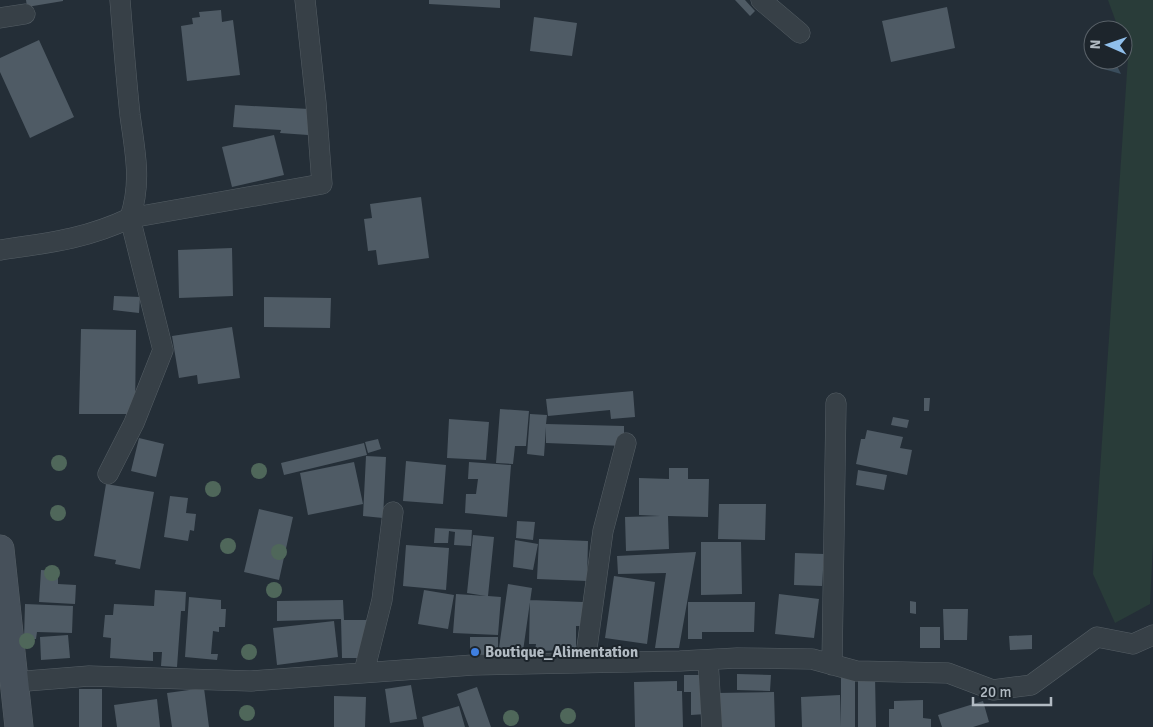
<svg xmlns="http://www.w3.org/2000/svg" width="1153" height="727" viewBox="0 0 1153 727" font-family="Signika,sans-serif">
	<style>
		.green { fill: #293c39 }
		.water { fill: #3a4d5c }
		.building { fill: #4f5b65 }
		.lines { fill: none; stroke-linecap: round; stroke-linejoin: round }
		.street-casing { stroke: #555e65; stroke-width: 21 }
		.secondary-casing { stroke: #555e65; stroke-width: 29 }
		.street { stroke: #374047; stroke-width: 20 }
		.secondary { stroke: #46505a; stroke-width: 28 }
		.tree { fill: #4f675a }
		.shop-dot { fill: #3f7fe0; stroke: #1d252c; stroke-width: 2 }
		.labels { text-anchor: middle; stroke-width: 4; stroke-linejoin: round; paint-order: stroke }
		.poi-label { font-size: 15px; font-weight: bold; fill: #b2bbc3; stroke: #1d252c; text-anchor: start }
	</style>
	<rect width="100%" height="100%" fill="#242e37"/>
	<path class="green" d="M1108,0H1153V544L1150,604L1115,623L1093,574L1128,57L1123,42V30H1119Z"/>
	<path class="water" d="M1095,60H1114L1121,74L1100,68Z"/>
	<path class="building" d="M26,0H63V1L27,7Z
		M429,0H500V8L429,4Z
		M735,0H745L755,11L750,16Z
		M947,7L955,48L891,62L882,21Z
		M221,10L222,22L233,20L240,75L187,81L181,26L193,24L192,18L200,17L199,12Z
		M534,17L577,23L572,56L530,51Z
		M39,40L74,117L30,138L0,72V58Z
		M235,105L309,109L308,135L280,133L281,130L233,127Z
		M274,135L284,175L232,187L222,147Z
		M421,197L429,258L378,265L376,250L368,251L364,219L372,218L370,204Z
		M232,248L233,296L179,298L178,250Z
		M114,296L140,297L139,313L113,310Z
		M264,297L331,298L330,328L264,327Z
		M232,327L240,378L198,384L197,375L179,378L172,336Z
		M81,329L136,330L135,414H79Z
		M633,391L635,417L611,419L610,410L548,416L546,399Z
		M924,398H930L929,411H924Z
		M500,409L529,411L526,446H515L513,464L496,463Z
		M530,414L547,415L546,424L624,426V446L546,443V427L544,456L527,454Z
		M893,417L909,420L907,428L891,425Z
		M449,419L489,422L486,460L447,458Z
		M867,430L903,437L900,448L912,450L907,475L856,464L861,439H865Z
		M139,438L164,444L156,477L131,471Z
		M378,439L381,449L368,453L365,442Z
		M364,443L367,455L284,475L281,463Z
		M366,456L386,457L383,518L363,516Z
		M406,461L446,465L443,504L403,501Z
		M354,462L363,504L308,515L300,473Z
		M469,462L511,465L507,517L465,513L466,494H476L478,479H468Z
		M669,468H688V479H709L708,517L668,516L669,549L626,551L625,517L660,516L639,515V478L669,479Z
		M858,470L887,475L884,490L856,485Z
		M106,484L154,492L140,569L115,564L116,560L94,556Z
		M170,496L188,498L186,513L196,514L194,531L190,530L188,541L164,537Z
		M719,504H766L765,540L718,539Z
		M259,509L293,517L279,580L244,572Z
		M517,521L535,522L533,540L516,538Z
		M435,528L472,530L471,546L454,545L455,532L449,531L448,543H434Z
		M473,535L494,537L488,596L501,597L498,635L453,633L456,594L486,596L467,593Z
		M539,539L588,541L587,581L537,579Z
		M515,540L538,544L533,570L513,567Z
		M701,542H741L742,594L701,595Z
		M406,545L449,548L446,590L403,586Z
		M696,552L679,648H655L666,573L618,574L617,556Z
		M795,553L824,554L822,586L794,585Z
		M41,570L58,571V584L76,585L75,604L39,602Z
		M614,576L655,582L647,644L605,638Z
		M508,584L532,588L523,651L499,648Z
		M155,590L186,592L185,611H181L177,667L161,666L162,652H153V661L110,658L111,638L103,637L105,615H113L114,604L154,606Z
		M424,590L454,595L448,629L418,624Z
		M779,594L819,599L814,638L775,634Z
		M189,597L221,600V609H226L225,627H219V632L213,631L211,654H218L217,660L185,657Z
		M343,600L344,620H369L364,658H342L341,619L277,621V601Z
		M530,600L583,602L582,626H576V650L535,651L536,644H529Z
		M910,601L916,602V614L910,613Z
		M688,602H755L754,632H702V639H688Z
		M25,604L73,606L72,633L37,632L36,639H24Z
		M943,609H968L967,640H944Z
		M334,621L338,657L277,665L273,628Z
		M920,627H940V648H920Z
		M68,635L70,658L41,660L40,637Z
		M1032,635V649L1010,650L1009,636Z
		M470,637H498V653H520V661H470Z
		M737,674L771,675L770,691L737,690Z
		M684,675H706V714L691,715V692H684Z
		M858,676H875L876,727H858Z
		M841,677H855V727H841Z
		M677,681V691H682L683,727H635L634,682Z
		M411,685L417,719L390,723L385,689Z
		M477,687L491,727H469L457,694Z
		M204,688L209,727H172L167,693Z
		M79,689H102V727H79Z
		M774,692L775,727H716V693Z
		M840,695L841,727H802L801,697Z
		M334,696L366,697L365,727H334Z
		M157,699L160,727H117L114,705Z
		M923,700V718L931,719V727H889V709H894V701Z
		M983,701L989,722L973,727H942L938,715Z
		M459,706L465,727H424L422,717Z"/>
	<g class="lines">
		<defs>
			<path id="street" d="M761,0L800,33
				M0,18L25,14
				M0,250C48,243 86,239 130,218C142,181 135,152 130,115C126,77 123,38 120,0
				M108,474L134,423L163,350L130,218L322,184L316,103L305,0
				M708,660L712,727
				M585,662L603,531L626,443
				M832,665L836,403
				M364,672L382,600L393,512
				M14,682L89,676L251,681L473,665L680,661L737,658L812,659L856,671L948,673L993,690L1031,685L1097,637L1133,644L1153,635"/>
			<path id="secondary" d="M0,549L19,727"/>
		</defs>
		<use href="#street" class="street-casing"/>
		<use href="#secondary" class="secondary-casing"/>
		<use href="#street" class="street"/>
		<use href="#secondary" class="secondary"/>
	</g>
	<g class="tree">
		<circle cx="59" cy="463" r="8"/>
		<circle cx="259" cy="471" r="8"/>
		<circle cx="213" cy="489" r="8"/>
		<circle cx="58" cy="513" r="8"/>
		<circle cx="228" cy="546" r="8"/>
		<circle cx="279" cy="552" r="8"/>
		<circle cx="52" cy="573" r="8"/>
		<circle cx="274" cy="590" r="8"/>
		<circle cx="27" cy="641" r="8"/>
		<circle cx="249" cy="652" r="8"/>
		<circle cx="247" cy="713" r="8"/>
		<circle cx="568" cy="716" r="8"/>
		<circle cx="511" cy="718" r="8"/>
	</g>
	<circle class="shop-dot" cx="475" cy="652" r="5"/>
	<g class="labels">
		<g class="poi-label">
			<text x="485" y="657">Boutique_Alimentation</text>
		</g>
	</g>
	<g transform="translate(1108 45) rotate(272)"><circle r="24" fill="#1d252c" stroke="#596168"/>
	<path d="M0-4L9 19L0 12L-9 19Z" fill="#90bfeb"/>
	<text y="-8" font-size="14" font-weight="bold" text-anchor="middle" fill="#b2bbc3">N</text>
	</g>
	<path d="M973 697v8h78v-8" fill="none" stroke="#b2bbc3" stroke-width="2.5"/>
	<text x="980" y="697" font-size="15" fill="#b2bbc3" stroke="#1d252c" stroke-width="4" paint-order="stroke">20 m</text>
</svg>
